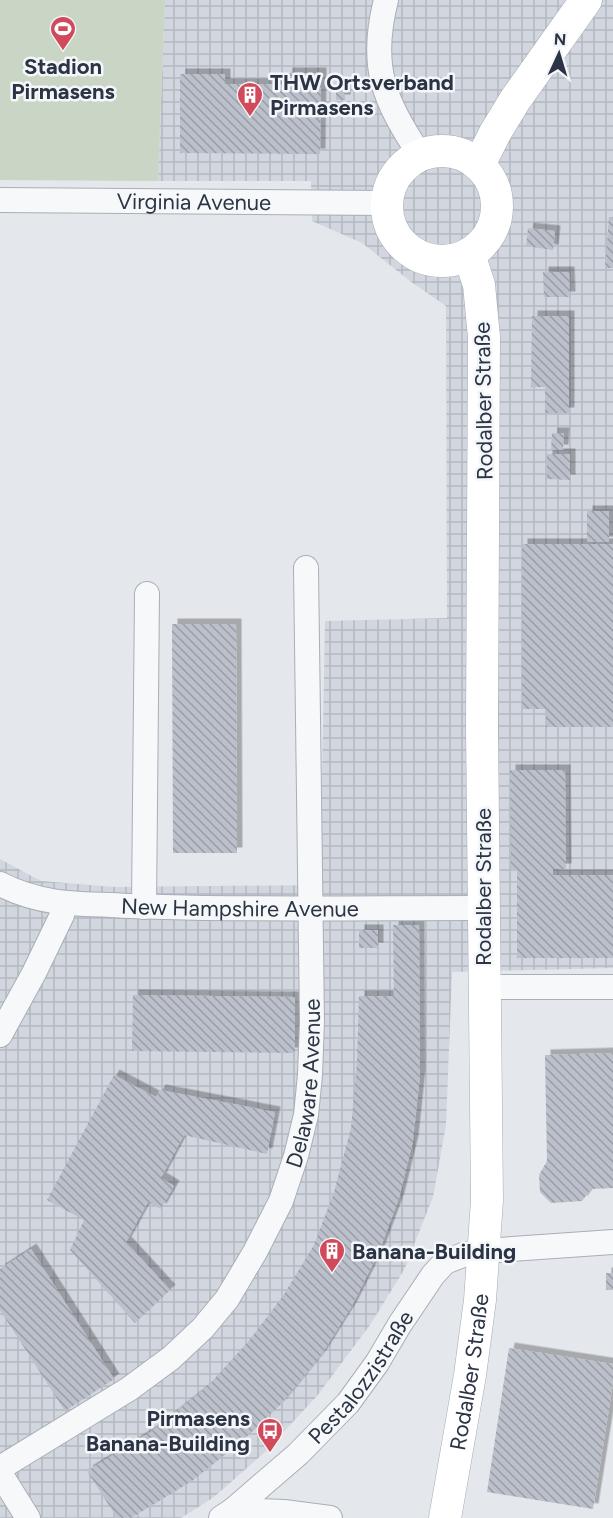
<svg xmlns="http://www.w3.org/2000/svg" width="613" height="1518" viewBox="0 0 613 1518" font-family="Figtree,sans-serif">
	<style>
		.industrial { fill: url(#industrial-grid) }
		.green { fill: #c9d6c5 }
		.building { fill: url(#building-back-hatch); filter: url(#shadow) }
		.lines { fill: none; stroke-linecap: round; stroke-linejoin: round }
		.minor-casing { stroke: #a9aeb7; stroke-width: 26 }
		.major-casing { stroke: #a3abb8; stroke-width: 33 }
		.minor { stroke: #f7f8fa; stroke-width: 24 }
		.major { stroke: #fff; stroke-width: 32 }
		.labels { text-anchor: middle; stroke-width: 5; stroke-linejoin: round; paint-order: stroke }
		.poi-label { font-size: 22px; font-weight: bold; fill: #2b3445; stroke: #f4f6f9; text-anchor: start }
		.street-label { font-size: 22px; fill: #2b3445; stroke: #f4f6f9 }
	</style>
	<defs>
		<pattern id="industrial-grid" width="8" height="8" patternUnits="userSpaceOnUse" patternTransform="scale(1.5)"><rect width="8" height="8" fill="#d2d6de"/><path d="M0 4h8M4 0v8" fill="none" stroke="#b4b8c0"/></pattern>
		<pattern id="building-back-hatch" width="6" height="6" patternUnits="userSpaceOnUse" patternTransform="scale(1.5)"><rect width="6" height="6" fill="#bbc0ca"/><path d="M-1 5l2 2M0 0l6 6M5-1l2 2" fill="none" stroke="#989da6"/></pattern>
		<filter id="shadow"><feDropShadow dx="5.5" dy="-5.5" stdDeviation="0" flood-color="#0004"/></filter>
	</defs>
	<rect width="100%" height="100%" fill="#e4e7ec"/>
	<path class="industrial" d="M165,0H613V968L452,972L446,1125L433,1197L404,1270L370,1325L317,1396L265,1452L214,1497L181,1518H0V859L41,881L115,887L320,885L325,621L447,618L446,306L410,281L362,243L312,221L311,181H158Z"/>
	<path class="green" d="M0,0H165L158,181L0,180Z"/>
	<path class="building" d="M287,73H321L320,154L180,153V74H225V84H286Z
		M336,84H345V100H336Z
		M609,217H613V268H605Z
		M528,228L555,231L553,250L526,246Z
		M543,272H569L570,297H544Z
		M532,316H569V413H545V387H531Z
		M552,433H564L563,450H551Z
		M547,454H570V480L547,479Z
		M587,511H609V542H587Z
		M522,544H613V727H546V709H522Z
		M172,624H236L237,853H173Z
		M510,770H565L566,869H553V875H613V958H517V869L511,870Z
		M393,925H419L420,1075L413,1141L399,1198L379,1252L352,1306L322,1354L282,1403L242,1441L192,1481L131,1518H117L87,1471L152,1431L207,1387L248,1342L283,1296L314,1245L334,1192L351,1128L357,1061L359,996H394Z
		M359,930H378V948H359Z
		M133,995L295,997V1053L132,1051Z
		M613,1053V1188L591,1189L582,1201L551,1203L540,1192L539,1175L547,1161L545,1055Z
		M114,1075L156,1097L160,1090L275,1112L267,1154L184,1135L161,1178L174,1186L161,1209L148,1202L126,1242L170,1290L135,1323L70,1250L84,1220L47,1200Z
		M31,1249L114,1379L65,1411L0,1310V1269Z
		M606,1273H613V1290H606Z
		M509,1348L613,1364V1383L593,1509L487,1492Z"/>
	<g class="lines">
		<defs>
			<g id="minor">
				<path d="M386,0C369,67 384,100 420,155"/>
				<path id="s1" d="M0,200L386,203"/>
				<path id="s2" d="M0,884C37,903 70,904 111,905C143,907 174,907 206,908C299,909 392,908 484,908"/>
				<path d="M144,907L147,594"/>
				<path d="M484,987H613"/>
				<path d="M0,1035L34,973L62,915L65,903"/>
				<path id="s3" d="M0,1468L129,1389L171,1358L203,1328L227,1299L255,1252L281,1201L296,1156L306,1115L310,1075L312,1022L306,568"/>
				<path d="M0,1473L28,1518"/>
				<path d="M233,1510L284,1512L330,1518"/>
				<path id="s4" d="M221,1518L233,1510L298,1454L348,1403L377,1363L400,1324L433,1275L445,1262L463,1255L484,1251L613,1242"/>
			</g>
			<g id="major">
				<circle cx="442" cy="206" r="55"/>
				<path d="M479,165L495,133L515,100L586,0"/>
				<path id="s5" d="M445,1518L470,1375L480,1300L487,1200L482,727L484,337L479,285L469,254"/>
			</g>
		</defs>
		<use href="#minor" class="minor-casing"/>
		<use href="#major" class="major-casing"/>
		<use href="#minor" class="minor"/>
		<use href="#major" class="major"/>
	</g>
	<defs>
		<symbol id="stadium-pin" viewBox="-11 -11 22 30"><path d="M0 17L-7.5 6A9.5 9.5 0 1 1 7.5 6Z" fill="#d1495b" stroke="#f4f6f9"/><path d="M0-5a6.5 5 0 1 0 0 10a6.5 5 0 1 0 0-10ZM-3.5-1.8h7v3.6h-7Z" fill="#fff"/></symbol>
		<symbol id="building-pin" viewBox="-11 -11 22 30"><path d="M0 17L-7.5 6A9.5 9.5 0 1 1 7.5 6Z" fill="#d1495b" stroke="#f4f6f9"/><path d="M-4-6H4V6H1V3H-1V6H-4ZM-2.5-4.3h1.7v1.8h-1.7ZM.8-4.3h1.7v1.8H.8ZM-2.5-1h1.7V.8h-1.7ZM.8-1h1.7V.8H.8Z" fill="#fff"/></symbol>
		<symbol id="bus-pin" viewBox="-11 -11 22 30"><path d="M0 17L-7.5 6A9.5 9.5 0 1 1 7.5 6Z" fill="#d1495b" stroke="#f4f6f9"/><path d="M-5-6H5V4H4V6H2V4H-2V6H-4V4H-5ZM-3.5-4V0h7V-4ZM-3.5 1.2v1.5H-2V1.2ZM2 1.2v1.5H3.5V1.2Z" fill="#fff"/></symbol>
	</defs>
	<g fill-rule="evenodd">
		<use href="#stadium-pin" x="48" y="14" width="30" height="40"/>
		<use href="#building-pin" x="235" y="80" width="30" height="40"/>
		<use href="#building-pin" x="317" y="1236" width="30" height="40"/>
		<use href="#bus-pin" x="255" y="1416" width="30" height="40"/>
	</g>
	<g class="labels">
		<g class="poi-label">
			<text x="63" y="74" text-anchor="middle">Stadion<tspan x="63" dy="25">Pirmasens</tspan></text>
			<text x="270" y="90">THW Ortsverband<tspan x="270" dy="25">Pirmasens</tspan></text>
			<text x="352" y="1259">Banana-Building</text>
			<text x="250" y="1426" text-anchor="end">Pirmasens<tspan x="250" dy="25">Banana-Building</tspan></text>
		</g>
		<g class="street-label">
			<text dy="8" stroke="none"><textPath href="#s1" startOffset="194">Virginia Avenue</textPath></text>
			<text transform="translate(483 401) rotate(-91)" y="8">Rodalber Straße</text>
			<text transform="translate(483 887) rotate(-90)" y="8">Rodalber Straße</text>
			<text dy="8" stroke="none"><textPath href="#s2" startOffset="243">New Hampshire Avenue</textPath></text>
			<text dy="8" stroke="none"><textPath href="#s3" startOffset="518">Delaware Avenue</textPath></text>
			<text dy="8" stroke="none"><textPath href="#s5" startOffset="148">Rodalber Straße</textPath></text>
			<text dy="8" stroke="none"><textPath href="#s4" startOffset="200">Pestalozzistraße</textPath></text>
		</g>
	</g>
	<g transform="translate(559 54) rotate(4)" stroke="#f4f6f9" stroke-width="4.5" paint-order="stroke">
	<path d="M0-4.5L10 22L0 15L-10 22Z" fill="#2b3445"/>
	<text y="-9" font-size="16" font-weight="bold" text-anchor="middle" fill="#2b3445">N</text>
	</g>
</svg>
